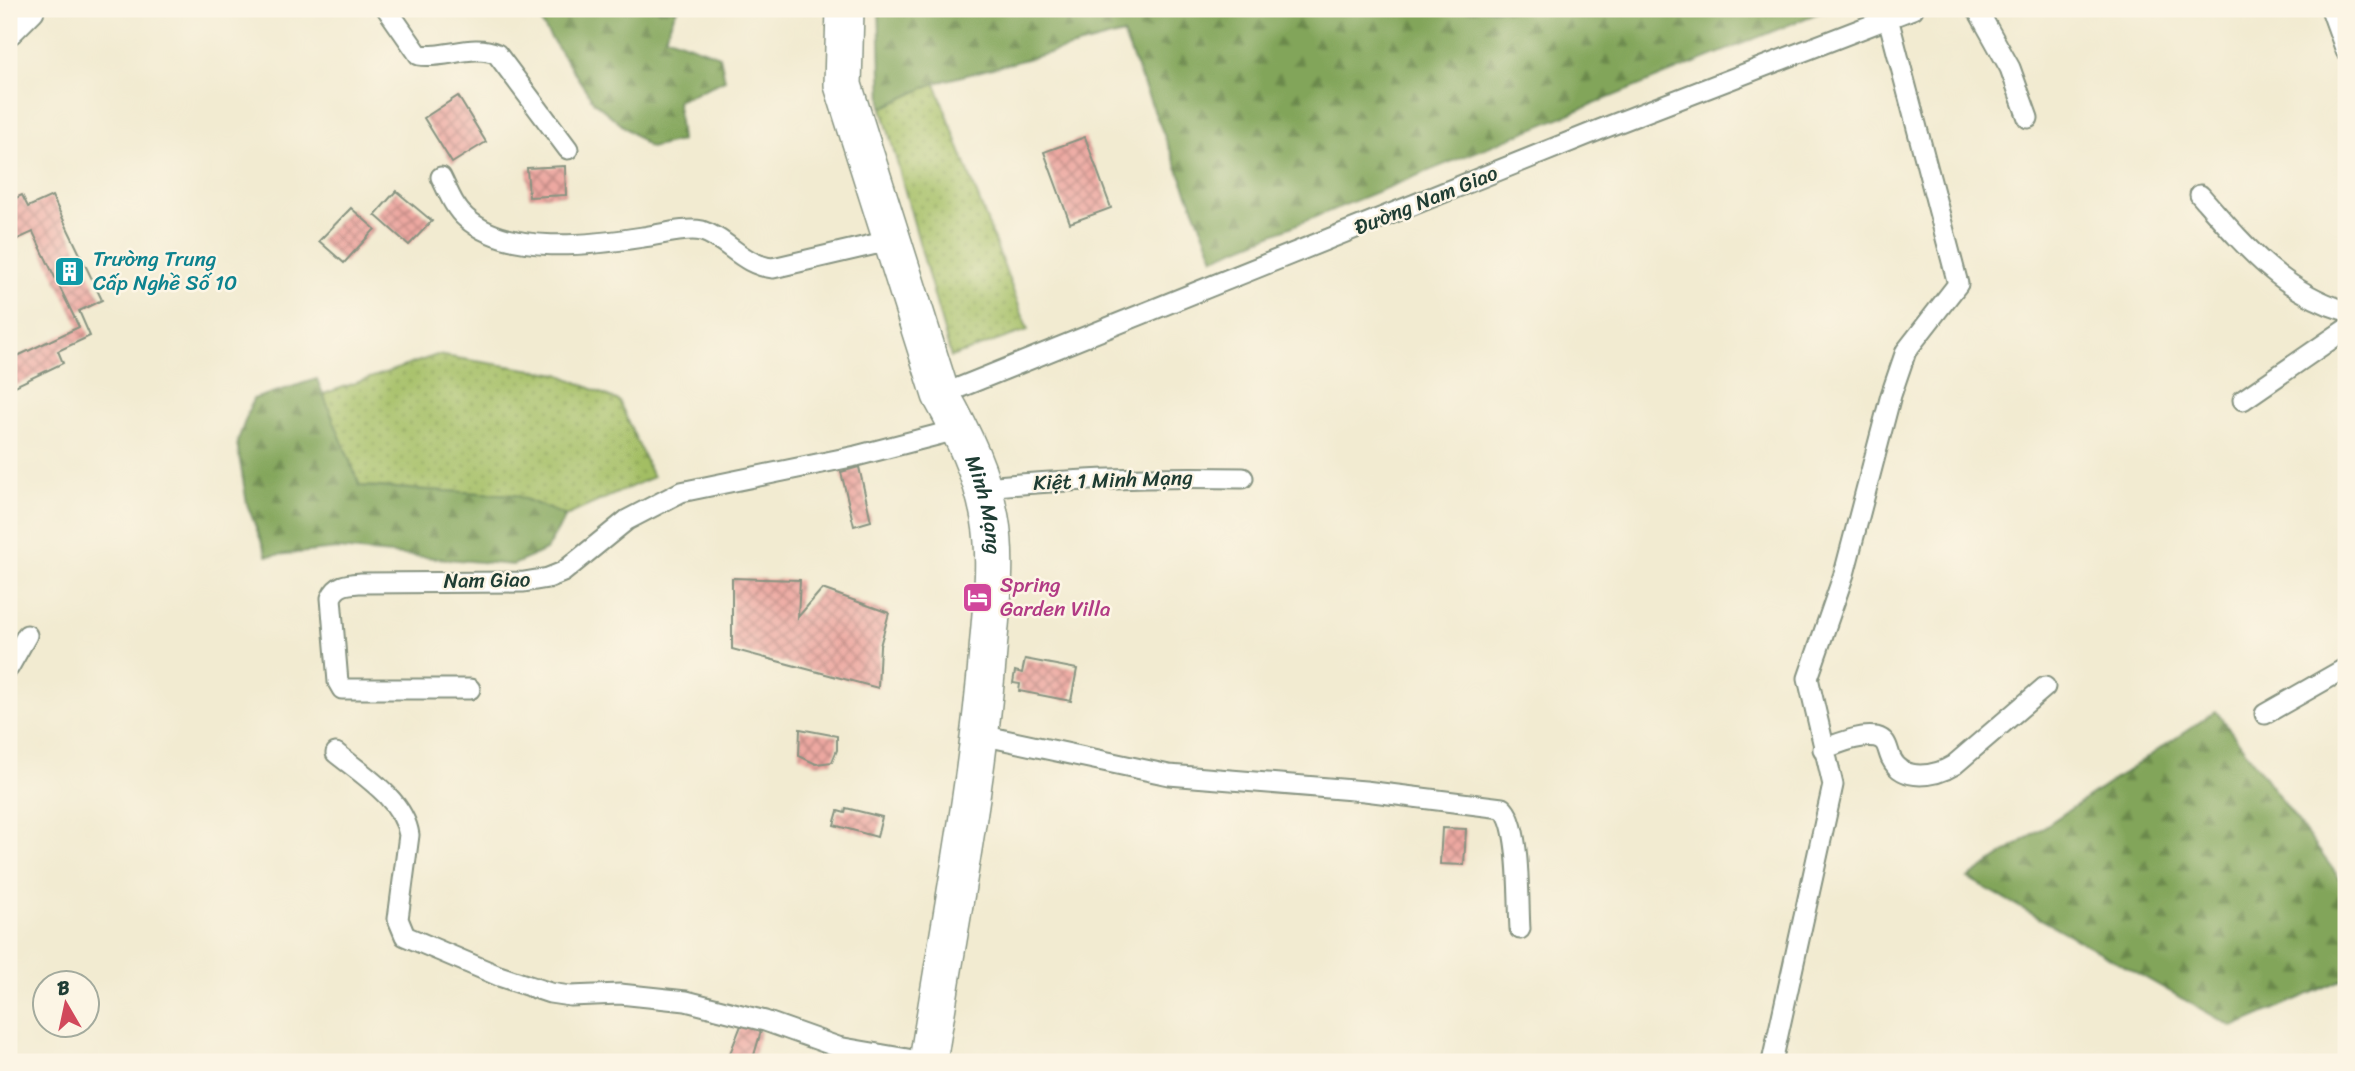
<svg xmlns="http://www.w3.org/2000/svg" width="2355" height="1071" viewBox="0 0 2355 1071" font-family="Sriracha,sans-serif">
	<style>
		.grass { fill: url(#grass-dots); stroke: #617e4c; stroke-width: 2 }
		.forest { fill: url(#forest-firs); stroke: #507147; stroke-width: 2 }
		.building { fill: url(#building-cross-hatch) }
		.lines { fill: none; stroke-linecap: round; stroke-linejoin: round }
		.street-casing { stroke: #889482; stroke-width: 23 }
		.secondary-casing { stroke: #889482; stroke-width: 32 }
		.highway-casing { stroke: #889482; stroke-width: 40 }
		.street { stroke: #fff; stroke-width: 19 }
		.secondary { stroke: #fff; stroke-width: 28 }
		.highway { stroke: #fff; stroke-width: 37 }
		.labels { text-anchor: middle; stroke-width: 5; stroke-linejoin: round; paint-order: stroke }
		.street-label { font-size: 21px; fill: #1f3d34; stroke: #fcf5e5 }
		.culture-label { font-size: 21px; fill: #0d838f; stroke: #fcf5e5; text-anchor: start }
		.hotel-label { font-size: 21px; fill: #b23c85; stroke: #fcf5e5; text-anchor: start }
	</style>
	<defs>
		<pattern id="grass-dots" width="8" height="8" patternUnits="userSpaceOnUse" patternTransform="scale(1.75)"><rect width="8" height="8" fill="#a3be64"/><path d="M2 2h.1M6 6h.1" fill="none" stroke="#849c53" stroke-width="1.8" stroke-linecap="round"/></pattern>
		<pattern id="forest-firs" width="22" height="20" patternUnits="userSpaceOnUse" patternTransform="scale(1.75)"><rect width="22" height="20" fill="#82a55a"/><path d="M5 1l3.5 6h-7zM16 11l3.5 6h-7z" fill="#6a884b"/></pattern>
		<pattern id="building-cross-hatch" width="8" height="8" patternUnits="userSpaceOnUse" patternTransform="scale(1.75)"><rect width="8" height="8" fill="#eda8a1"/><path d="M0 0l8 8M0 8l8-8" fill="none" stroke="#bf8a84"/></pattern>
	</defs>
	<rect width="100%" height="100%" fill="#fcf5e5"/>
	<filter id="ink" filterUnits="userSpaceOnUse"><feTurbulence type="fractalNoise" baseFrequency=".0143" numOctaves="2"/><feDisplacementMap in="SourceGraphic" scale="14" xChannelSelector="R" yChannelSelector="G"/><feConvolveMatrix kernelMatrix="1 2 1 2 8 2 1 2 1" color-interpolation-filters="sRGB"/></filter>
	<filter id="wash" filterUnits="userSpaceOnUse"><feTurbulence type="fractalNoise" baseFrequency=".00686" numOctaves="4" result="noise"/><feDisplacementMap in="SourceGraphic" scale="28" xChannelSelector="R" yChannelSelector="G"/><feGaussianBlur stdDeviation="1.57" result="paint"/><feColorMatrix in="noise" values="0 0 0 0 0 0 0 0 0 0 0 0 0 0 0 0 0 1.4 0 .05"/><feComposite in="paint" operator="in"/></filter>
	<g filter="url(#wash)">
		<rect width="100%" height="100%" fill="#f2ebd1"/>
		<path class="grass" d="M935,83L1028,330L951,357L882,108Z
			M437,355L559,374L619,401L653,477L566,516L515,495L360,486L323,394Z"/>
		<path class="forest" d="M535,9H677L665,36L720,56L725,80L677,101L681,141L650,148L594,102L545,29Z
			M879,9H1828L1214,258L1123,34L935,83L882,108Z
			M317,379L360,486L515,495L566,516L546,550L513,565L337,549L267,556L247,504L237,443L253,399Z
			M2216,711L2346,887V978L2233,1027L1968,878Z"/>
		<g id="blocks">
			<path class="building" d="M458,96L486,142L452,163L424,118Z
				M1085,137L1111,208L1070,223L1044,152Z
				M565,166L566,195L529,197L527,168Z
				M396,191L432,221L409,245L375,215Z
				M22,195L28,207L52,196L102,300L79,311L90,336L58,351L63,363L9,389V360L79,327L33,232L9,243V201Z
				M351,208L375,229L344,263L319,241Z
				M859,467L871,521L854,526L841,472Z
				M732,578L800,580L798,617L822,589L889,613L880,646L878,688L732,649Z
				M1025,659L1077,669L1071,701L1019,691L1020,684L1013,683L1015,671L1022,673Z
				M800,729L837,736V750L832,762L816,764L799,756Z
				M846,808L882,817L877,837L834,825L838,811L845,813Z
				M1442,828L1466,829L1464,865L1440,864Z
				M742,1023L761,1031L752,1062L727,1061Z"/>
		</g>
	</g>
	<g filter="url(#ink)">
		<use href="#blocks" fill-opacity="0" stroke="#889482" stroke-width="2"/>
		<g class="lines">
			<defs>
				<path id="street" d="M387,9L419,55C445,59 473,43 497,54L568,149
					M1977,9L2010,68L2028,118
					M2331,9L2346,51
					M441,177C448,191 454,208 466,218C508,256 592,245 643,237C660,235 686,227 702,231C728,239 742,265 773,268L893,240
					M2200,195C2243,244 2282,292 2346,311
					M941,395L1599,130L1913,9
					M2243,400L2346,329
					M984,487C1070,479 1156,476 1243,478
					M9,667L27,635
					M470,689H342L338,682L331,598C337,584 347,584 361,583L524,582L548,578L563,572L627,520L681,492L856,456L960,429
					M2265,714L2346,668
					M981,735L1169,775L1365,791L1502,808C1521,823 1518,903 1520,929
					M1823,749C1838,744 1860,734 1876,737C1888,740 1887,749 1891,758C1903,783 1936,776 1954,765L2045,687
					M336,753C362,774 404,800 409,835L398,919L405,936L499,976L550,993L570,996L620,994L686,1001L765,1021L838,1047L925,1062
					M1772,1062L1833,785L1808,678L1844,574L1891,395L1906,351L1958,284L1888,18"/>
				<path id="secondary" d="M9,30L30,9"/>
				<g id="highway">
					<path id="s1" d="M845,9L843,85L941,395C963,434 982,474 990,518C998,561 991,608 988,651C977,789 949,925 928,1062"/>
				</g>
			</defs>
			<use href="#street" class="street-casing"/>
			<use href="#secondary" class="secondary-casing"/>
			<use href="#highway" class="highway-casing"/>
			<use href="#street" class="street"/>
			<use href="#secondary" class="secondary"/>
			<use href="#highway" class="highway"/>
		</g>
	</g>
	<defs>
		<symbol id="building-square" viewBox="-11 -11 22 22"><rect x="-9" y="-9" width="18" height="18" rx="4" fill="#0f9aa8" stroke="#fcf5e5"/><path d="M-4-6H4V6H1V3H-1V6H-4ZM-2.5-4.3h1.7v1.8h-1.7ZM.8-4.3h1.7v1.8H.8ZM-2.5-1h1.7V.8h-1.7ZM.8-1h1.7V.8H.8Z" fill="#fff"/></symbol>
		<symbol id="hotel-square" viewBox="-11 -11 22 22"><rect x="-9" y="-9" width="18" height="18" rx="4" fill="#d1479c" stroke="#fcf5e5"/><path d="M-6-4.5h1.5V1H6V5H4.5V3h-9V5H-6ZM-4 0a1.8 1.8 0 1 1 3.6 0ZM.5 0V-2.5h3Q6-2.5 6 0Z" fill="#fff"/></symbol>
	</defs>
	<g fill-rule="evenodd">
		<use href="#building-square" x="52" y="254" width="35" height="35"/>
		<use href="#hotel-square" x="960" y="580" width="35" height="35"/>
	</g>
	<g class="labels">
		<g class="street-label">
			<text transform="translate(1426 200) rotate(-22)" y="7">Đường Nam Giao</text>
			<text transform="translate(1113 480) rotate(-2)" y="7">Kiệt 1 Minh Mạng</text>
			<text dy="7" stroke="none"><textPath href="#s1" startOffset="520">Minh Mạng</textPath></text>
			<text transform="translate(487 580) rotate(-1)" y="7">Nam Giao</text>
		</g>
		<g class="culture-label">
			<text x="93" y="266">Trường Trung<tspan x="93" dy="24">Cấp Nghề Số 10</tspan></text>
		</g>
		<g class="hotel-label">
			<text x="1000" y="592">Spring<tspan x="1000" dy="24">Garden Villa</tspan></text>
		</g>
	</g>
	<rect width="2355" height="1071" fill="none" stroke="#fcf5e5" stroke-width="35"/>
	<g transform="translate(66 1004) rotate(351)"><circle r="33" fill="#fcf5e5" stroke="#a4ab9e" stroke-width="2"/>
	<path d="M0-5L12 26L0 18L-12 26Z" fill="#d1495b"/>
	<text y="-10" font-size="19" font-weight="bold" text-anchor="middle" fill="#1f3d34">B</text>
	</g>
</svg>
